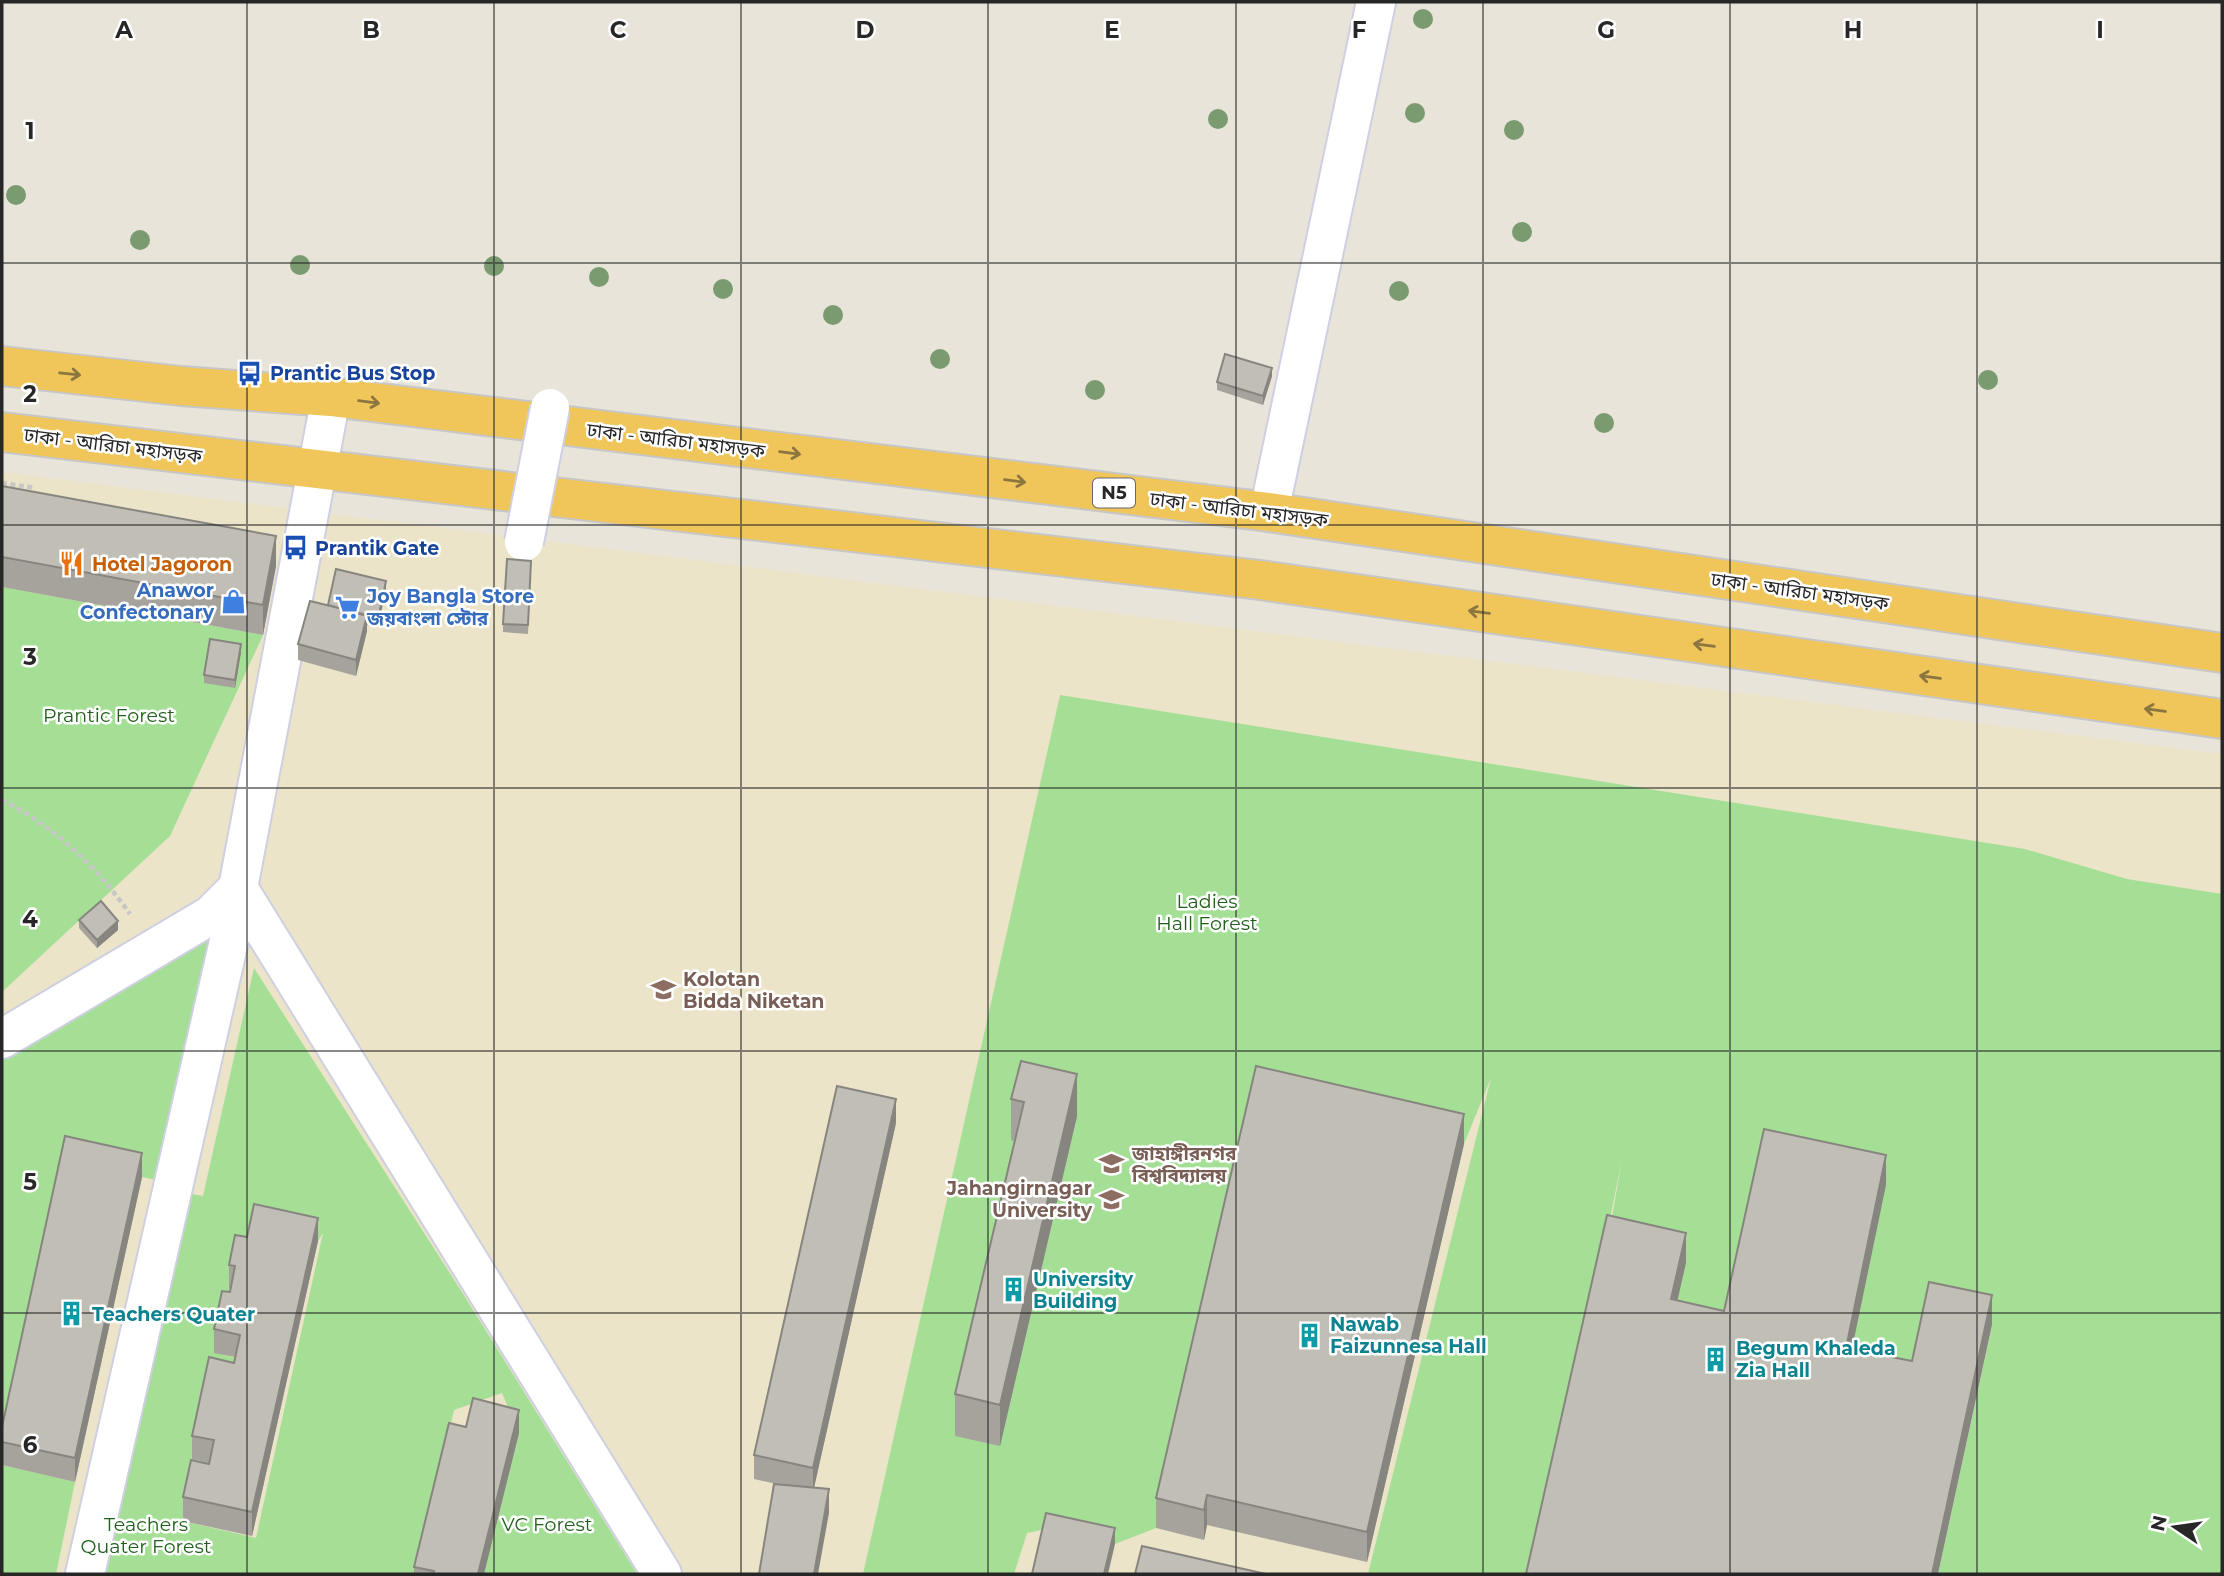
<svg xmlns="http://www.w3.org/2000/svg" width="2224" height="1576" viewBox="0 0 2224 1576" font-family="Montserrat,'Noto Sans Bengali',sans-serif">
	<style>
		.education { fill: #ebe4c8 }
		.green { fill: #a5df96; fill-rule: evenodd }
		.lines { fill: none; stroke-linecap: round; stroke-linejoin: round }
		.minor-casing { stroke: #cecfe0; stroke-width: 42 }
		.tertiary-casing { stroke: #cecfe0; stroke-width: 42 }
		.trunk-casing { stroke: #c7c7c7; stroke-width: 42 }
		.path { stroke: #c7c7c7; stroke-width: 4.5; stroke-dasharray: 5 3.5; stroke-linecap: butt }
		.minor { stroke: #fff; stroke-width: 38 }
		.tertiary { stroke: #fff; stroke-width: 38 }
		.trunk { stroke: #f0c65a; stroke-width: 38 }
		.pedestrian-bridge-casing { stroke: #cecfe0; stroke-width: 42; stroke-linecap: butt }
		.pedestrian-bridge { stroke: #fff; stroke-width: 38 }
		.tree { fill: #7a9b70 }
		.wall { fill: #a6a39d }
		.shaded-wall { fill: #87857f }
		.building { fill: #c1beb6; stroke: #87857f; stroke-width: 2 }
		.oneway { stroke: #8c7640 }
		.grid { fill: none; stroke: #272727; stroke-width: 2; stroke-opacity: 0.55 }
		.labels { text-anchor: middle; stroke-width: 5; stroke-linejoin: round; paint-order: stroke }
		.shield { fill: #fff; stroke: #686868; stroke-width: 2 }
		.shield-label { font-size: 18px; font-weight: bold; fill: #272727 }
		.transit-label { font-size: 19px; font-weight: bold; fill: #164399; stroke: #fff; text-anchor: start }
		.street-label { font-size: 19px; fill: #272727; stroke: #fff }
		.food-label { font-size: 19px; font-weight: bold; fill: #c56008; stroke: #fff; text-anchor: start }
		.shop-label { font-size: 19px; font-weight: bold; fill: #366cbe; stroke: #fff; text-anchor: end }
		.park-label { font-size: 19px; fill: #20601b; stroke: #fff }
		.education-label { font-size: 19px; font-weight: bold; fill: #785e54; stroke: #fff; text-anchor: start }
		.culture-label { font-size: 19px; font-weight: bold; fill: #0d838f; stroke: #fff; text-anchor: start }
		.grid-label { font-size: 23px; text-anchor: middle; font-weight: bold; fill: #272727; stroke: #fff; stroke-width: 5; stroke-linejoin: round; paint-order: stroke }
	</style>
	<rect width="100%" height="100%" fill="#e9e4d9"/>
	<path class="education" d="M2,472L2222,754V1574H2Z"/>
	<path class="green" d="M2,587L263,635L170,836L2,992Z
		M1060,695L2025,849L2127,879L2222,894V1574H1938L1992,1326L1912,1391L1724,1341L1607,1245L1622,1160L1537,1574H1368L1491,1078L1464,1144L1256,1097L1156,1528L1115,1544L1046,1529L1027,1533L1014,1574H863Z
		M223,916L165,1182L66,1160L2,1450V1057Z
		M254,968L460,1289L637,1574H484L519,1433L502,1393L454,1410L415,1574H96L186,1193L203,1196ZM323,1233L256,1538L183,1521L213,1464L192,1459L240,1359L214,1352L235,1290L229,1288L318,1241Z
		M2,1465L75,1482L56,1574H2Z"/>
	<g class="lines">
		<defs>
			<path id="minor" d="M1269,512L1376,2
				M2,1039L211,915L238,888"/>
			<path id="tertiary" d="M331,397L238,888L662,1574
				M85,1574L239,897L238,888"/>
			<path id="trunk" d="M2,366L181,386L331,397L1269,512L2222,653
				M2,432L1260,580L2222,719"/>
		</defs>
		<use href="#minor" class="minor-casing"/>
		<use href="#tertiary" class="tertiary-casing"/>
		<use href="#trunk" class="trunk-casing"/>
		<path class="path" d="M2,483L35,488
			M2,800C53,825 98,868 130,914"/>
		<use href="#minor" class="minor"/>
		<use href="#tertiary" class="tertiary"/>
		<use href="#trunk" class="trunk"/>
		<defs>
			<path id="pedestrian-bridge" d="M524,542L550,408"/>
		</defs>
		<use href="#pedestrian-bridge" class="pedestrian-bridge-casing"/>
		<use href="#pedestrian-bridge" class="pedestrian-bridge"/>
	</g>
	<g class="tree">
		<circle cx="1423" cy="19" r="10"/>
		<circle cx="1415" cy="113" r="10"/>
		<circle cx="1218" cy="119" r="10"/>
		<circle cx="1514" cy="130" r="10"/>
		<circle cx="16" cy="195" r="10"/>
		<circle cx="1522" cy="232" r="10"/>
		<circle cx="140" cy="240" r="10"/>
		<circle cx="300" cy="265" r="10"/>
		<circle cx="494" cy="266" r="10"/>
		<circle cx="599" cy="277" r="10"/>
		<circle cx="723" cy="289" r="10"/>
		<circle cx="1399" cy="291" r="10"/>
		<circle cx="833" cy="315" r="10"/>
		<circle cx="940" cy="359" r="10"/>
		<circle cx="1988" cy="380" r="10"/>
		<circle cx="1095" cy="390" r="10"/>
		<circle cx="1604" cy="423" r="10"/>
	</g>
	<path class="wall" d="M1272,376L1263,405L1217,390V382Z
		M2,486L276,566L263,635L2,587Z
		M531,569L528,634L503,632V624Z
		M386,589L378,627L367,625V631L356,676L298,660V644L328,605Z
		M241,652L235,688L204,683V675Z
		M79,920L118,930L97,948L79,928Z
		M1011,1099L1077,1116L1000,1446L955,1436V1394L1014,1141L1011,1140Z
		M896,1123L814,1488L829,1513L781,1485L754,1479V1455Z
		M1464,1144L1367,1562L1207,1525L1204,1540L1156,1528V1498Z
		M142,1177L75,1482L2,1465V1427Z
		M247,1237L318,1241L252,1536L183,1521V1497L209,1463L192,1459V1436L234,1363L235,1357L214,1353V1329L230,1289L229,1288V1265Z
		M519,1433L484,1574H414V1567Z"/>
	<path class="shaded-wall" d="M1272,368V376L1263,405V396Z
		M276,536V566L263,635V605Z
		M386,581V589L378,627V619Z
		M367,615V631L356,676V660Z
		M241,644V652L235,688V680Z
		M118,921V930L97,948V940Z
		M1077,1074V1116L1000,1446V1405Z
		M896,1099V1123L813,1492V1468Z
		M1464,1114V1144L1367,1562V1532Z
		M142,1153V1177L75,1482V1458Z
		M1886,1155V1185L1846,1378V1348Z
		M318,1218V1241L252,1536V1512Z
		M1686,1233V1263L1671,1329V1299Z
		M1992,1295V1325L1938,1574H1932Z
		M519,1410V1433L484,1574H478Z
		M829,1489V1513L818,1574H814Z
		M1207,1495V1525L1204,1540V1510Z
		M1115,1528V1544L1108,1574H1104Z"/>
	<path class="building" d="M1225,354L1272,368L1263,396L1217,382Z
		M2,486L276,536L263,605L2,557Z
		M507,559L531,561L528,625L503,624Z
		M336,569L386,581L378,619L328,605Z
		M310,601L367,615L356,660L298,644Z
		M210,639L241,644L235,680L204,675Z
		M101,901L118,921L97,940L79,920Z
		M1021,1061L1077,1074L1000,1405L955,1394L1024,1102L1011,1099Z
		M1256,1066L1464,1114L1367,1532L1207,1495L1204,1510L1156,1498Z
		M837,1086L896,1099L813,1468L754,1455Z
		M1764,1129L1886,1155L1846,1348L1912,1361L1929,1282L1992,1295L1932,1574H1526L1607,1215L1686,1233L1671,1299L1724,1311Z
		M65,1136L142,1153L75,1458L2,1442V1427Z
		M254,1204L318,1218L252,1512L183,1497L191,1460L209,1464L214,1440L192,1436L209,1357L234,1363L240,1335L214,1329L222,1291L230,1292L235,1266L229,1265L235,1235L247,1237Z
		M473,1398L519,1410L478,1574H433L434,1571L414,1567L449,1423L466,1427Z
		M774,1484L829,1489L814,1574H759Z
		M1046,1513L1115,1528L1104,1574H1032Z
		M1142,1546L1266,1574H1135Z"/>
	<defs><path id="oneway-shaft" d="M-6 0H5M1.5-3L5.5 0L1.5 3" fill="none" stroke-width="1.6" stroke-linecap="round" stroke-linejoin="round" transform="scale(1.75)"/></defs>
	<g class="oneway">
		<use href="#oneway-shaft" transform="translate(70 374) rotate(6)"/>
		<use href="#oneway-shaft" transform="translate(369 402) rotate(7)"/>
		<use href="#oneway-shaft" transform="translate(790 453) rotate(7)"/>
		<use href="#oneway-shaft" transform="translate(1015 481) rotate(7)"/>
		<use href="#oneway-shaft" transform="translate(1479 612) rotate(-172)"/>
		<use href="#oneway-shaft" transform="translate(1704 645) rotate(-172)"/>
		<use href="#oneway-shaft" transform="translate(1930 677) rotate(-172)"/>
		<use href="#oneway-shaft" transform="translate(2155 710) rotate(-172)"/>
	</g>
	<path class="grid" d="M247,2V1574M494,2V1574M741,2V1574M988,2V1574M1236,2V1574M1483,2V1574M1730,2V1574M1977,2V1574M2,263H2222M2,525H2222M2,788H2222M2,1051H2222M2,1313H2222"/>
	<defs>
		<symbol id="bus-bare" viewBox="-9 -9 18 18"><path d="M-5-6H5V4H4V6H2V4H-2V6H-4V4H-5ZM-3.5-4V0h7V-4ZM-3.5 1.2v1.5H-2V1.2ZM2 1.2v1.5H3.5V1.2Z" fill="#1a4fb4" stroke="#fff" stroke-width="2.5" paint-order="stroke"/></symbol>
		<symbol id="restaurant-bare" viewBox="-9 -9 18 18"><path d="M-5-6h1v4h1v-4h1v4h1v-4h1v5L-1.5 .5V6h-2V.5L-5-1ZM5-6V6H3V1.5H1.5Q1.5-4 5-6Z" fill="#e8710a" stroke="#fff" stroke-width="2.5" paint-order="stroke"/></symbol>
		<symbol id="shop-bare" viewBox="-9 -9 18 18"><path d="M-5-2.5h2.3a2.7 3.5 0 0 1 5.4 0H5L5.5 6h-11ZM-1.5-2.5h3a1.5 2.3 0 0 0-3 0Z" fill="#3f7fe0" stroke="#fff" stroke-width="2.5" paint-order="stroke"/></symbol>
		<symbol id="supermarket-bare" viewBox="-9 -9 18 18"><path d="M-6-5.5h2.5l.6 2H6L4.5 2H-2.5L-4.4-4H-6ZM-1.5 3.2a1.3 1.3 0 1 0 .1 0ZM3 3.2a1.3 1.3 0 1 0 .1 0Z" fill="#3f7fe0" stroke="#fff" stroke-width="2.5" paint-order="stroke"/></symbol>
		<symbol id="school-bare" viewBox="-9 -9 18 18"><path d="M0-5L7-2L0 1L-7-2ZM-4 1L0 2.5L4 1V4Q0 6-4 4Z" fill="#8d6e63" stroke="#fff" stroke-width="2.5" paint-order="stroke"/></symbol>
		<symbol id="university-bare" viewBox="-9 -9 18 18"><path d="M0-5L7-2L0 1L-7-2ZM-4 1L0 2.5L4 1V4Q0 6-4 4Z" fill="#8d6e63" stroke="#fff" stroke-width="2.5" paint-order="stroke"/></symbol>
		<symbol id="building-bare" viewBox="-9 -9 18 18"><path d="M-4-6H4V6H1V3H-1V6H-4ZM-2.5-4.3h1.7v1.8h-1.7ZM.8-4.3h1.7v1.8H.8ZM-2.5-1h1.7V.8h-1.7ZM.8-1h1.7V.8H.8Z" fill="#0f9aa8" stroke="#fff" stroke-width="2.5" paint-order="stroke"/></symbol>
	</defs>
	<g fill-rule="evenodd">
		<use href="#bus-bare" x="232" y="356" width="35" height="35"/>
		<use href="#bus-bare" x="278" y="530" width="35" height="35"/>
		<use href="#restaurant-bare" x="54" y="546" width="35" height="35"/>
		<use href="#shop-bare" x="216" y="584" width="35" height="35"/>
		<use href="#supermarket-bare" x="330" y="590" width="35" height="35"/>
		<use href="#school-bare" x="646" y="972" width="35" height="35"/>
		<use href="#university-bare" x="1094" y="1146" width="35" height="35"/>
		<use href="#university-bare" x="1094" y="1182" width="35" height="35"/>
		<use href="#building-bare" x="996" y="1272" width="35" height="35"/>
		<use href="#building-bare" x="54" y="1296" width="35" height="35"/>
		<use href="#building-bare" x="1292" y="1318" width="35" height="35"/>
		<use href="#building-bare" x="1698" y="1342" width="35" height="35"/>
	</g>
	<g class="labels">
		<rect class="shield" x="1093" y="478.5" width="42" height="29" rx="5"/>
		<g class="shield-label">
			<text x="1114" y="499">N5</text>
		</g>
		<g class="transit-label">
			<text x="270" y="380">Prantic Bus Stop</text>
			<text x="315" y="555">Prantik Gate</text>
		</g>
		<g class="street-label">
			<text transform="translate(676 440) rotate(7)" y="7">ঢাকা - আরিচা মহাসড়ক</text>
			<text transform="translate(113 445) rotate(7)" y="7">ঢাকা - আরিচা মহাসড়ক</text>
			<text transform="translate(1239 509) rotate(7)" y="7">ঢাকা - আরিচা মহাসড়ক</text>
			<text transform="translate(1800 591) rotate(8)" y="7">ঢাকা - আরিচা মহাসড়ক</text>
		</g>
		<g class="food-label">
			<text x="92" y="571">Hotel Jagoron</text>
		</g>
		<g class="shop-label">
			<text x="214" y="597">Anawor<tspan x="214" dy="22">Confectonary</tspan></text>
			<text x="367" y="603" text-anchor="start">Joy Bangla Store<tspan x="367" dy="22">জয়বাংলা স্টোর</tspan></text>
		</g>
		<g class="park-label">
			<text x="109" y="722">Prantic Forest</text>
			<text x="1207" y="908">Ladies<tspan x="1207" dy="22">Hall Forest</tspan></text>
			<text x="146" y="1531">Teachers<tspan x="146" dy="22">Quater Forest</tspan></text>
			<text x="547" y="1531">VC Forest</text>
		</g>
		<g class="education-label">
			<text x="683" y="986">Kolotan<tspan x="683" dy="22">Bidda Niketan</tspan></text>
			<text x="1132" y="1160">জাহাঙ্গীরনগর<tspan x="1132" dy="22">বিশ্ববিদ্যালয়</tspan></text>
			<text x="1092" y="1195" text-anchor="end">Jahangirnagar<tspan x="1092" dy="22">University</tspan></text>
		</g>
		<g class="culture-label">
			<text x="1033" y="1286">University<tspan x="1033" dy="22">Building</tspan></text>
			<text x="92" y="1321">Teachers Quater</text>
			<text x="1330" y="1331">Nawab<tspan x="1330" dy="22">Faizunnesa Hall</tspan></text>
			<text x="1736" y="1355">Begum Khaleda<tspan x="1736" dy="22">Zia Hall</tspan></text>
		</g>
	</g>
	<g class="grid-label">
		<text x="124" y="38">A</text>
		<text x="371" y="38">B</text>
		<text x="618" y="38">C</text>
		<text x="865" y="38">D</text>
		<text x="1112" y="38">E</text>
		<text x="1359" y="38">F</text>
		<text x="1606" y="38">G</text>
		<text x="1853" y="38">H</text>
		<text x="2100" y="38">I</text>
		<text x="30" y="139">1</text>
		<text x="30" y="402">2</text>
		<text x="30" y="665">3</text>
		<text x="30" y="927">4</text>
		<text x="30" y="1190">5</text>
		<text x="30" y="1453">6</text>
	</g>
	<rect width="2224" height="1576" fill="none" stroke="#272727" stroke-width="7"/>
	<g transform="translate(2175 1527) rotate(283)" stroke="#ffffff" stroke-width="5" paint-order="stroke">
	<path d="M0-5L12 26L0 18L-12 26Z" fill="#272727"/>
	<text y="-10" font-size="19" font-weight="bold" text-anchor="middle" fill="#272727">N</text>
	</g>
</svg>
